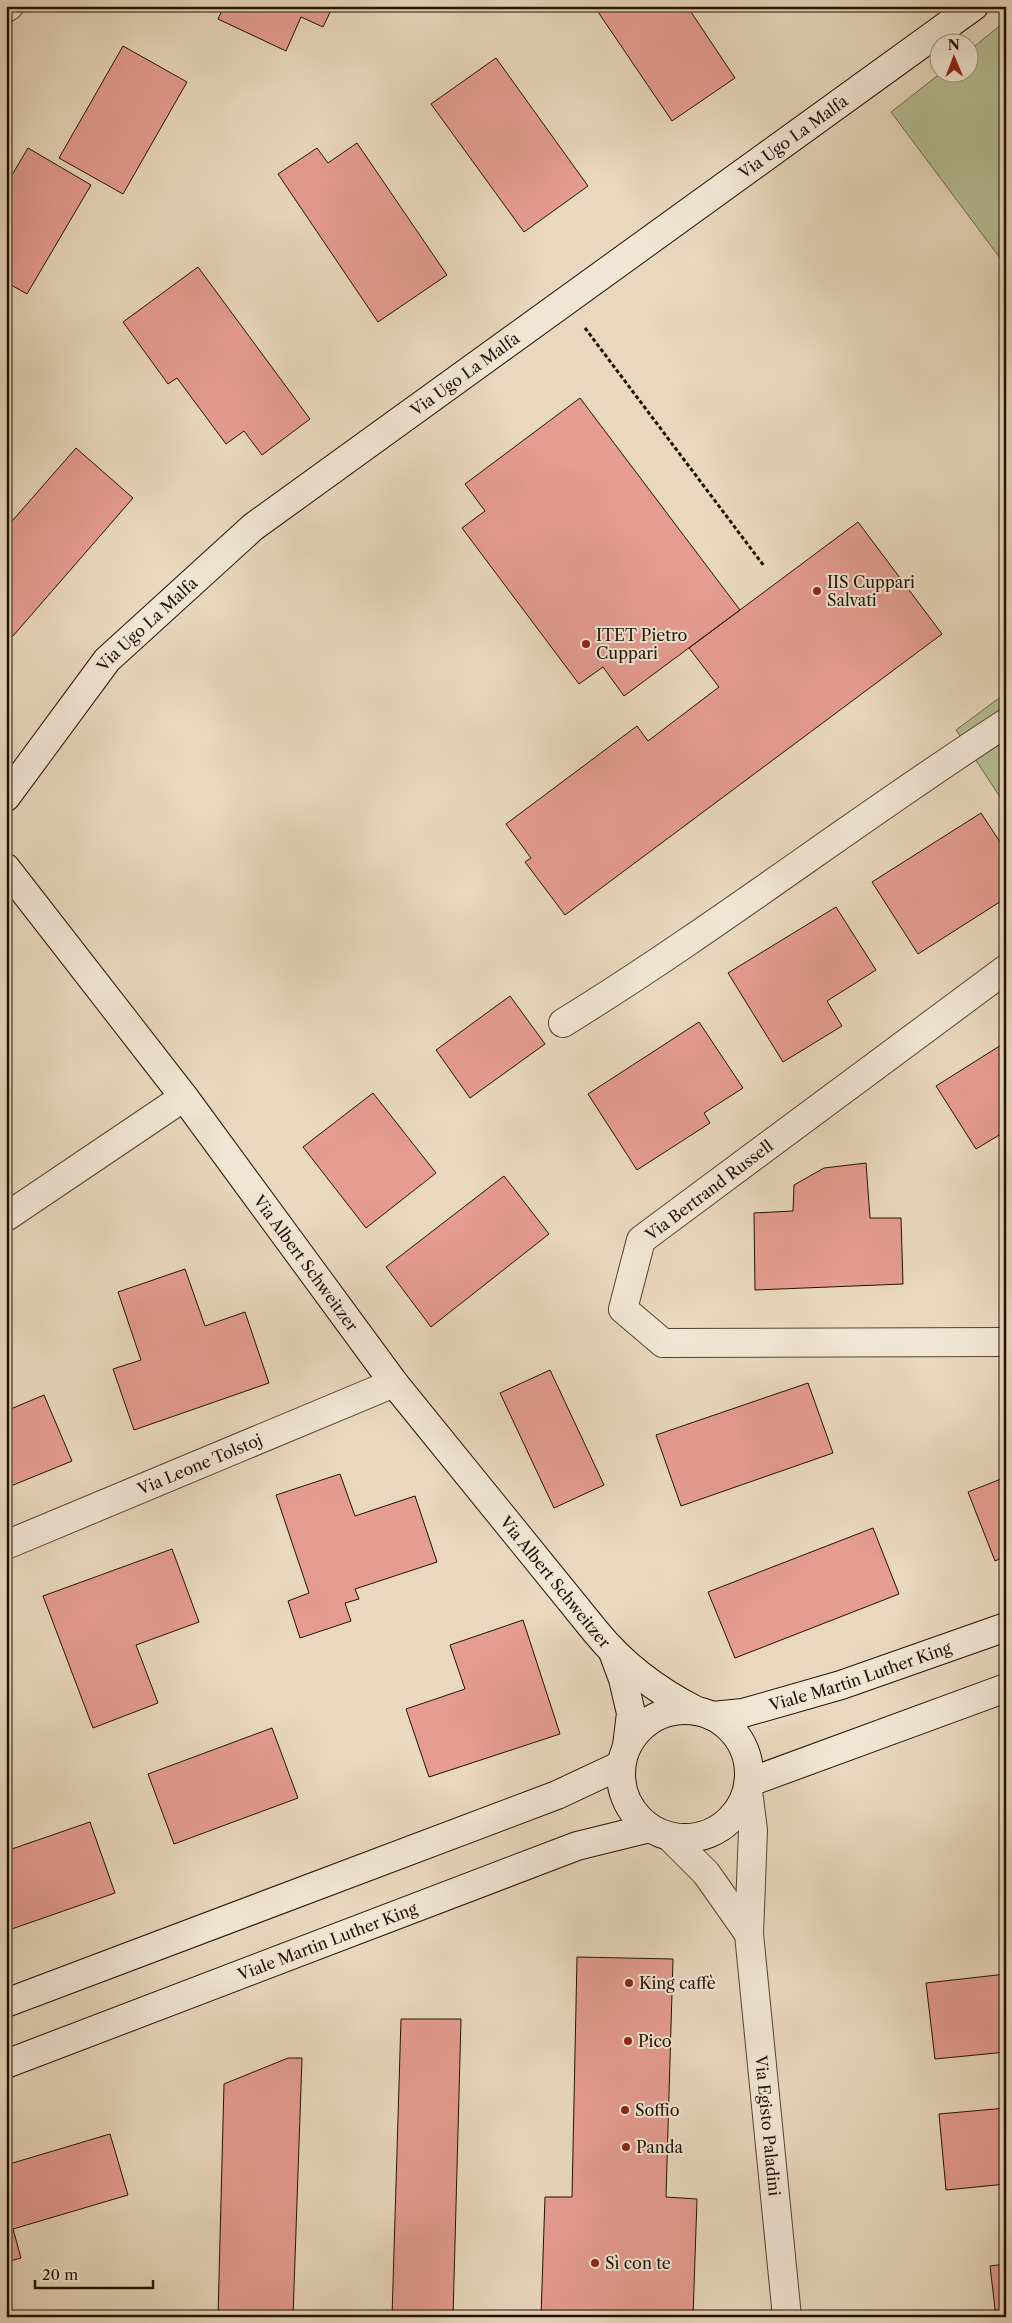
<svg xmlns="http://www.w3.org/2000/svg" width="1012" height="2323" viewBox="0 0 1012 2323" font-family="'Libre Caslon Text',serif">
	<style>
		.green { fill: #b5bf93; stroke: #6c684a }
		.building { fill: #e59c91; stroke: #231102 }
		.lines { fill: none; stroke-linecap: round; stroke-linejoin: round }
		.street-casing { stroke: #544331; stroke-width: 30 }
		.secondary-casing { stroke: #231102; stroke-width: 30 }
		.path { stroke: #231102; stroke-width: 3; stroke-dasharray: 4 2.5; stroke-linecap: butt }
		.street { stroke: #f1e6d5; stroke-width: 28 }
		.secondary { stroke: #f1e6d5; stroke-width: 28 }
		.poi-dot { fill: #8f2418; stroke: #f1e6d5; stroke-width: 2 }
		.labels { text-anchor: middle; stroke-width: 4; stroke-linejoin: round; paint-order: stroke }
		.street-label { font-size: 16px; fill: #231102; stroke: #f1e6d5 }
		.poi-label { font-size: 16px; fill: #231102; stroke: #f1e6d5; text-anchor: start }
	</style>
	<rect width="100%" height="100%" fill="#e9d8be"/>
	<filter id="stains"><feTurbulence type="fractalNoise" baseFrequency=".004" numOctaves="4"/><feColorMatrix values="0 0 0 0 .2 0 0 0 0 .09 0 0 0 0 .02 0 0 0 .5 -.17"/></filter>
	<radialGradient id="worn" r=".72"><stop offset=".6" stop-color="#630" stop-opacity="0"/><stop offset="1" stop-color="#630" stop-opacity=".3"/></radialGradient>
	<path class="green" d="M1003,23L1006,26V266L891,112L941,73L970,72V50Z
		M1006,693V806L956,730Z"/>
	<path class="building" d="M224,6H333L323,27L301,17L286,51L218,19Z
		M594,6H687L735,78L672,121Z
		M123,46L187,82L123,194L59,158Z
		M496,58L588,186L524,232L431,104Z
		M357,143L447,275L378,322L278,174L317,148L328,163Z
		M28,148L91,185L27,294L6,282V185Z
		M198,267L310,419L262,455L244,431L226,444L177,378L168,384L123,322Z
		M580,398L740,610L624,696L603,667L579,684L462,528L485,511L465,484Z
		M76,448L133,498L6,644V528Z
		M858,522L942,634L565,915L525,862L531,858L506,824L637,726L648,741L719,687L689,648Z
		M981,813L1006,851V898L918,954L872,882Z
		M836,907L876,970L827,1001L842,1026L783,1062L728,973Z
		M510,996L545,1044L470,1098L436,1050Z
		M699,1022L743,1088L704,1113L710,1123L637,1170L588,1094Z
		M1006,1042V1131L976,1149L936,1086Z
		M373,1093L436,1173L366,1228L303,1147Z
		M866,1163L870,1218H901L903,1284L755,1290L754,1213L793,1211L794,1185L824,1168Z
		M504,1176L549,1234L431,1327L386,1267Z
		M185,1269L205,1326L245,1312L269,1383L134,1430L113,1369L141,1360L118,1292Z
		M550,1370L604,1485L554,1508L500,1393Z
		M808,1383L833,1453L681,1506L656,1435Z
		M44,1395L72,1461L6,1488V1411Z
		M340,1474L355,1516L415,1496L437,1562L355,1589L359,1599L345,1603L351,1621L300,1638L288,1601L309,1593L276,1495Z
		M1006,1477V1556L995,1561L968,1492Z
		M873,1528L899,1594L735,1658L708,1592Z
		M172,1549L199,1622L136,1645L158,1703L93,1728L43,1596Z
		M523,1620L560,1734L429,1777L406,1709L465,1689L450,1645Z
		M272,1728L298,1798L174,1844L148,1774Z
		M90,1822L115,1893L6,1931V1851Z
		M577,1957L673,1959L666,2197L697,2199L693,2317H541L545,2197H572Z
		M1006,1974V2052L935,2059L926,1983Z
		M401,2019H461L453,2317H392Z
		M288,2058H302L293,2317H218L224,2084Z
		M1006,2108V2184L946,2190L939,2114Z
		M110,2134L128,2195L13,2229L21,2258L6,2262V2165Z
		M1006,2264V2317H996L990,2266Z"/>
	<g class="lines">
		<defs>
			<g id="street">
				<path d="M6,8L9,6"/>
				<path d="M1006,969L641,1240L623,1309L663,1343L1006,1342"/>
				<path d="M563,1023C715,929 856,820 1006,723"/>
				<path d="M6,1217L184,1097"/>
				<path id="s1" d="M6,1545L394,1383"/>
				<path id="s2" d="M748,1791L753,1830L749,1934L787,2317"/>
				<path d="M670,1837L706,1873L749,1934"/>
			</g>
			<g id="secondary">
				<path id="s3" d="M6,797L107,660L253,527L974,6"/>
				<path id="s4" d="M6,868L184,1097L394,1383L596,1632C622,1664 658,1691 695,1710"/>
				<path d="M613,1652L623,1679L631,1713L627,1746"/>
				<circle cx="685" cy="1774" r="64"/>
				<path id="s5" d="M712,1716L743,1713L841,1685L1006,1627"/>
				<path d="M750,1782L1006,1688"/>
				<path d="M6,2003L557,1795L621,1765"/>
				<path id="s6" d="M6,2064L577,1846L650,1828"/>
			</g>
		</defs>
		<use href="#street" class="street-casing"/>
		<use href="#secondary" class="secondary-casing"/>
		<path class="path" d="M585,328L764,566"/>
		<use href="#street" class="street"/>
		<use href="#secondary" class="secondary"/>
	</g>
	<g class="poi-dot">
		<circle cx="817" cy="591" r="5"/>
		<circle cx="586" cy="644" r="5"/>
		<circle cx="629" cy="1983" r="5"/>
		<circle cx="628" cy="2041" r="5"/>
		<circle cx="625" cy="2110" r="5"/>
		<circle cx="626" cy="2147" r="5"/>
		<circle cx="595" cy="2263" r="5"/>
	</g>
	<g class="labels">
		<g class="street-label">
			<text dy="6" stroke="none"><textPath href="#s3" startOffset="1034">Via Ugo La Malfa</textPath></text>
			<text dy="6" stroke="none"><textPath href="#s3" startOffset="629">Via Ugo La Malfa</textPath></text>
			<text dy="6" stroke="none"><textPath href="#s3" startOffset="224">Via Ugo La Malfa</textPath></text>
			<text transform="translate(709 1190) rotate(-37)" y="6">Via Bertrand Russell</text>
			<text dy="6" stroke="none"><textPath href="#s4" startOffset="496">Via Albert Schweitzer</textPath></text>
			<text dy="6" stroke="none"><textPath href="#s1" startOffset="210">Via Leone Tolstoj</textPath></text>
			<text dy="6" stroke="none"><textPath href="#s4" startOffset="901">Via Albert Schweitzer</textPath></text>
			<text dy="6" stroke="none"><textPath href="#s5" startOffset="154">Viale Martin Luther King</textPath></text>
			<text dy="6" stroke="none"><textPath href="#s6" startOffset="344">Viale Martin Luther King</textPath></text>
			<text dy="6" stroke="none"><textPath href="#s2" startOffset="336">Via Egisto Paladini</textPath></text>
		</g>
		<g class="poi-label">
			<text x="827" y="588">IIS Cuppari<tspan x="827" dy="18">Salvati</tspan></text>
			<text x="596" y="641">ITET Pietro<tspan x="596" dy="18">Cuppari</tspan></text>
			<text x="639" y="1989">King caffè</text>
			<text x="638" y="2047">Pico</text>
			<text x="635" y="2116">Soffio</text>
			<text x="636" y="2153">Panda</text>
			<text x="605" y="2269">Sì con te</text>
		</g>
	</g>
	<rect width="1012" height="2323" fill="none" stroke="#e9d8be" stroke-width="25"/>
	<rect x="8" y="8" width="997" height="2308" fill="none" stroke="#231102" stroke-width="2.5"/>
	<rect x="12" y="12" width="987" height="2298" fill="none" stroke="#231102"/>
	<g transform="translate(954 58) rotate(359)"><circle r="24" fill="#f1e6d5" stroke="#9f9181"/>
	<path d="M0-4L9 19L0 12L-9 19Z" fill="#8f2418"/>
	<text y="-8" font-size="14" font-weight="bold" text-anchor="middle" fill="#231102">N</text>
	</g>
	<path d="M35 2280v8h118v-8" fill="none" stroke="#231102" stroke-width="2.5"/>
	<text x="42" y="2280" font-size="15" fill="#231102" stroke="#f1e6d5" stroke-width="4" paint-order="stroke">20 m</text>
	<rect width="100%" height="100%" filter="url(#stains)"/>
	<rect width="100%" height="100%" fill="url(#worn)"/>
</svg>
